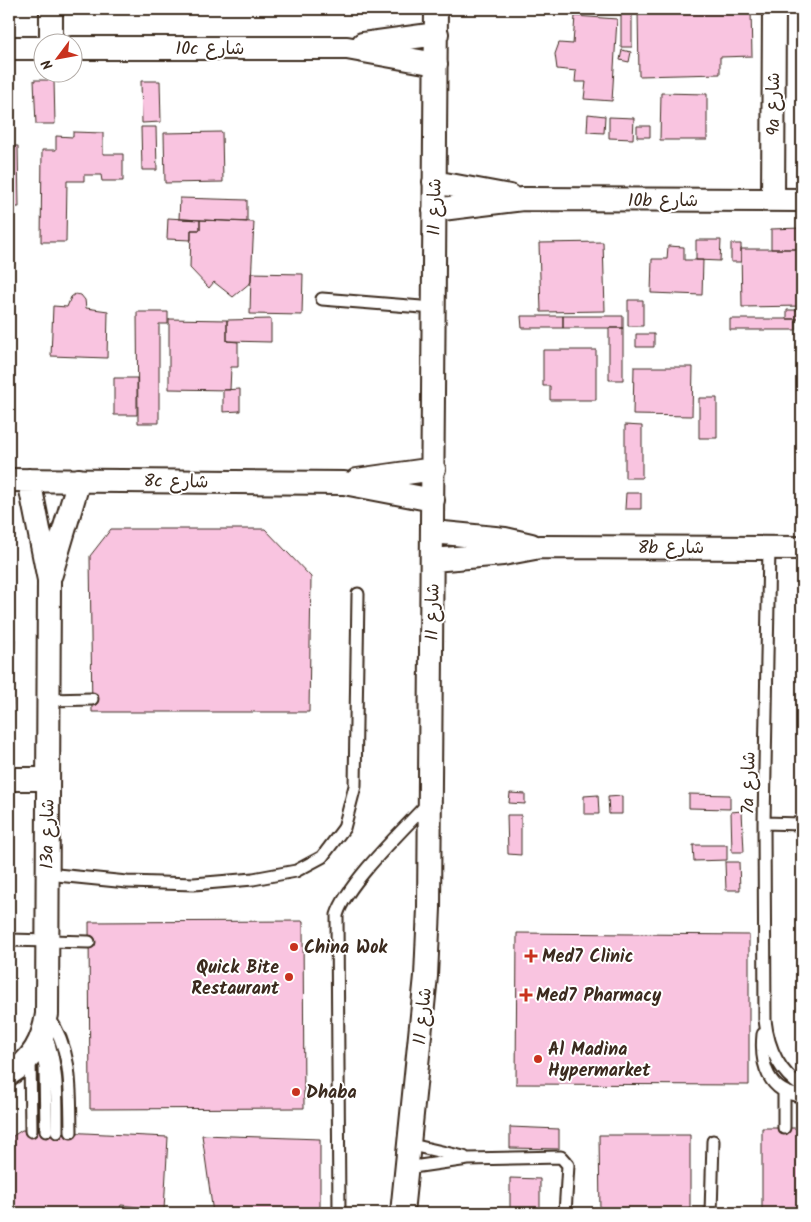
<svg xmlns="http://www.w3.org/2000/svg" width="811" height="1222" viewBox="0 0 811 1222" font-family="Kalam,'Playpen Sans Arabic',sans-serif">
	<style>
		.building { fill: #f9c4e0; stroke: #3b2a1e }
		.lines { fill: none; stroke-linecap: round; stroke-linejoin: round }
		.service-casing { stroke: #3b2a1e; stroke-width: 15 }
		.minor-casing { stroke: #3b2a1e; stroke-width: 26 }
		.service { stroke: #fff; stroke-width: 11 }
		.minor { stroke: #fff; stroke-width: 22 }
		.poi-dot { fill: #c8321e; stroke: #fff; stroke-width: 2 }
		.labels { text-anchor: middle; stroke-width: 4; stroke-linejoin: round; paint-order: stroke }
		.street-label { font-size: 18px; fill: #3b2a1e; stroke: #fff }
		.poi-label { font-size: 18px; font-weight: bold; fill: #3b2a1e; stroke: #fff; text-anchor: start }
	</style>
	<rect width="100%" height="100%" fill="#fff"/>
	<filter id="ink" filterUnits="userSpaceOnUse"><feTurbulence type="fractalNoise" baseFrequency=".02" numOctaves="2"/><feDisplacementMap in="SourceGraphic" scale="10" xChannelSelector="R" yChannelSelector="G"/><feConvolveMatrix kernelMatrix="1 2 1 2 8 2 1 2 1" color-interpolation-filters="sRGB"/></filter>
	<g filter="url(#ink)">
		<path class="building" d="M751,10L752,56L720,57V74L639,76L638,11Z
			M621,14H632V47H621Z
			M575,16L617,19L612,101L584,99L586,82H575L576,71L557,69L555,54L559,43L573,44Z
			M622,50L631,52L629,62L620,60Z
			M34,80H54L55,124H36Z
			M141,81H160L161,122L142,123Z
			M661,93L707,94V140H660Z
			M588,114L605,116L604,133L587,132Z
			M609,117L634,118L633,139L609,138Z
			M637,126H650V137H637Z
			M141,127H156L157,170H142Z
			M73,132L103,133V154H123V181H102L101,175H84V181H67L66,242H41L42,150H56V136L73,137Z
			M222,132L223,182L165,183L164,133Z
			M9,146H18L19,207H10L11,212L9,213Z
			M180,198L247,200V222L179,219Z
			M168,218L200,220V230H191V240L167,239Z
			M200,220L254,222L251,282L233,297L214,282L209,288L190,268L191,230H200Z
			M802,228V249H771V229Z
			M696,240H721L720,261L696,260Z
			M603,242L605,311L541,312L539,243Z
			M731,244H741V262H731Z
			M668,246L684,247V260H703L702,295L651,293L652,259H667Z
			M741,249H802V306L742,307Z
			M251,273L303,274L302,315L250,314Z
			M75,294L81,295L85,300L86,308L108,311L107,358L51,356L53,306L67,307L71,297Z
			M628,300H643V326H628Z
			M787,310H801L800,319H787Z
			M137,312H168V324H159V423H138Z
			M521,316H563V328H522Z
			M563,316H623V328H563Z
			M169,319L227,320V341L238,342V367H231L230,390L169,389Z
			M271,319V342L227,341V320Z
			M730,319H796V330H730Z
			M609,328H623V380H609Z
			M636,334H654V347H636Z
			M543,350H596V400H550V386H543Z
			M634,367H693L692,416L633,415Z
			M114,378H137V415H114Z
			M240,389V411L223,412V390Z
			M699,398H717V438H699Z
			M625,425L642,426V478H625Z
			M626,493H641V509H625Z
			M111,529H265L311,577L309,712H92L90,556Z
			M9,638L15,639L11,747H9Z
			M510,793L525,794V804L509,803Z
			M689,794L730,795V809L689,808Z
			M598,795L599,814H584V796Z
			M622,796V814H609L608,797Z
			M742,811L744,852H732L731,812Z
			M507,815H521V855L508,854Z
			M693,845H727V860L694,861Z
			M725,862H739L740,890H726Z
			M303,921L304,1108L90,1109L89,922Z
			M517,933L749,935V1085L516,1084Z
			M510,1127L559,1129V1149L510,1148Z
			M762,1128H802V1213H762Z
			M22,1130L168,1137L164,1210L121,1205L118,1213H12L13,1136Z
			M202,1135L320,1139V1213H213Z
			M599,1135H690V1213H600Z
			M510,1178L540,1179V1213H510Z"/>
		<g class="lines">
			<defs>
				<path id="service" d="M322,299L434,308
					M769,547L764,823L765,1020C768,1047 779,1072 802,1087
					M49,700L92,699
					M764,823L802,824
					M47,874L127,882L194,884L253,879L296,871L322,857L344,828L355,786L358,594
					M9,940L89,942
					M48,1016C73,1051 70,1090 71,1132
					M45,1032C58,1065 57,1097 57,1132
					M763,1034C760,1064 768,1093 802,1096
					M40,1044L45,1067L46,1131
					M30,1057L31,1131
					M784,1092V1128
					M407,1144L464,1157
					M406,1168L468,1159L561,1157L568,1165L565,1213
					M339,1213L337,915C347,883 404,829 429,802
					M711,1213L713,1141"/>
				<path id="minor" d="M51,42V9
					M363,44L437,34
					M9,48H42
					M72,48H347L436,64
					M434,182L510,196
					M773,200L774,9
					M434,210L523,199L802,200
					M9,480L344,483L433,500
					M357,480L434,469
					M433,532L505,539L531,545
					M433,560L503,554L540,547L802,548
					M51,574L79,480
					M9,779H48
					M9,1074C33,1060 43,1041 47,1014L49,580L29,480
					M402,1213L426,976L429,908L436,9"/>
			</defs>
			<use href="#service" class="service-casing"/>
			<use href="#minor" class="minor-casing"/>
			<use href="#service" class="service"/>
			<use href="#minor" class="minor"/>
		</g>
	</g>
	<g class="poi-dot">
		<circle cx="294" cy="947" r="5"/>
		<path d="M528.5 948.5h5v5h5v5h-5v5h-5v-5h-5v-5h5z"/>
		<circle cx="289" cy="977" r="5"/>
		<path d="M523.5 987.5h5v5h5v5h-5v5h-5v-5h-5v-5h5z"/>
		<circle cx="538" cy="1059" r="5"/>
		<circle cx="296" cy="1092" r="5"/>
	</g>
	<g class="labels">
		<g class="street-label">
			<text x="210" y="54">10c شارع</text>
			<text transform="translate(773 104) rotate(-90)" y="6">9a شارع</text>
			<text x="663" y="206">10b شارع</text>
			<text transform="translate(434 207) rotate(-89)" y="6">شارع 11</text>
			<text transform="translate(176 481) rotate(1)" y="6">8c شارع</text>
			<text x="671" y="553">8b شارع</text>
			<text transform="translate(432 612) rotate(-89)" y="6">شارع 11</text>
			<text transform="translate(748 783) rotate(-89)" y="6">7a شارع</text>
			<text transform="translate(47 834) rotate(-89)" y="6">13a شارع</text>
			<text transform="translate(422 1016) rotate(-84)" y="6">شارع 11</text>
		</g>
		<g class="poi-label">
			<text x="304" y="953">China Wok</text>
			<text x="542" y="962">Med7 Clinic</text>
			<text x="279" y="973" text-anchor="end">Quick Bite<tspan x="279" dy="21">Restaurant</tspan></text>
			<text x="536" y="1001">Med7 Pharmacy</text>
			<text x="548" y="1055">Al Madina<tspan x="548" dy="21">Hypermarket</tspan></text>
			<text x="306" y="1098">Dhaba</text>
		</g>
	</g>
	<rect width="811" height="1222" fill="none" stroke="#fff" stroke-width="30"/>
	<rect x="15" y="15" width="781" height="1192" fill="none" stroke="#3b2a1e" stroke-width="2" filter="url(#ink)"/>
	<g transform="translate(58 58) rotate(238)"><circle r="24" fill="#ffffff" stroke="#b1aaa5"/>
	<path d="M0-4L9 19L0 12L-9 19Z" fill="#c8321e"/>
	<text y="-8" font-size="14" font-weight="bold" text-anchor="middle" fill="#3b2a1e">N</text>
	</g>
</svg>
